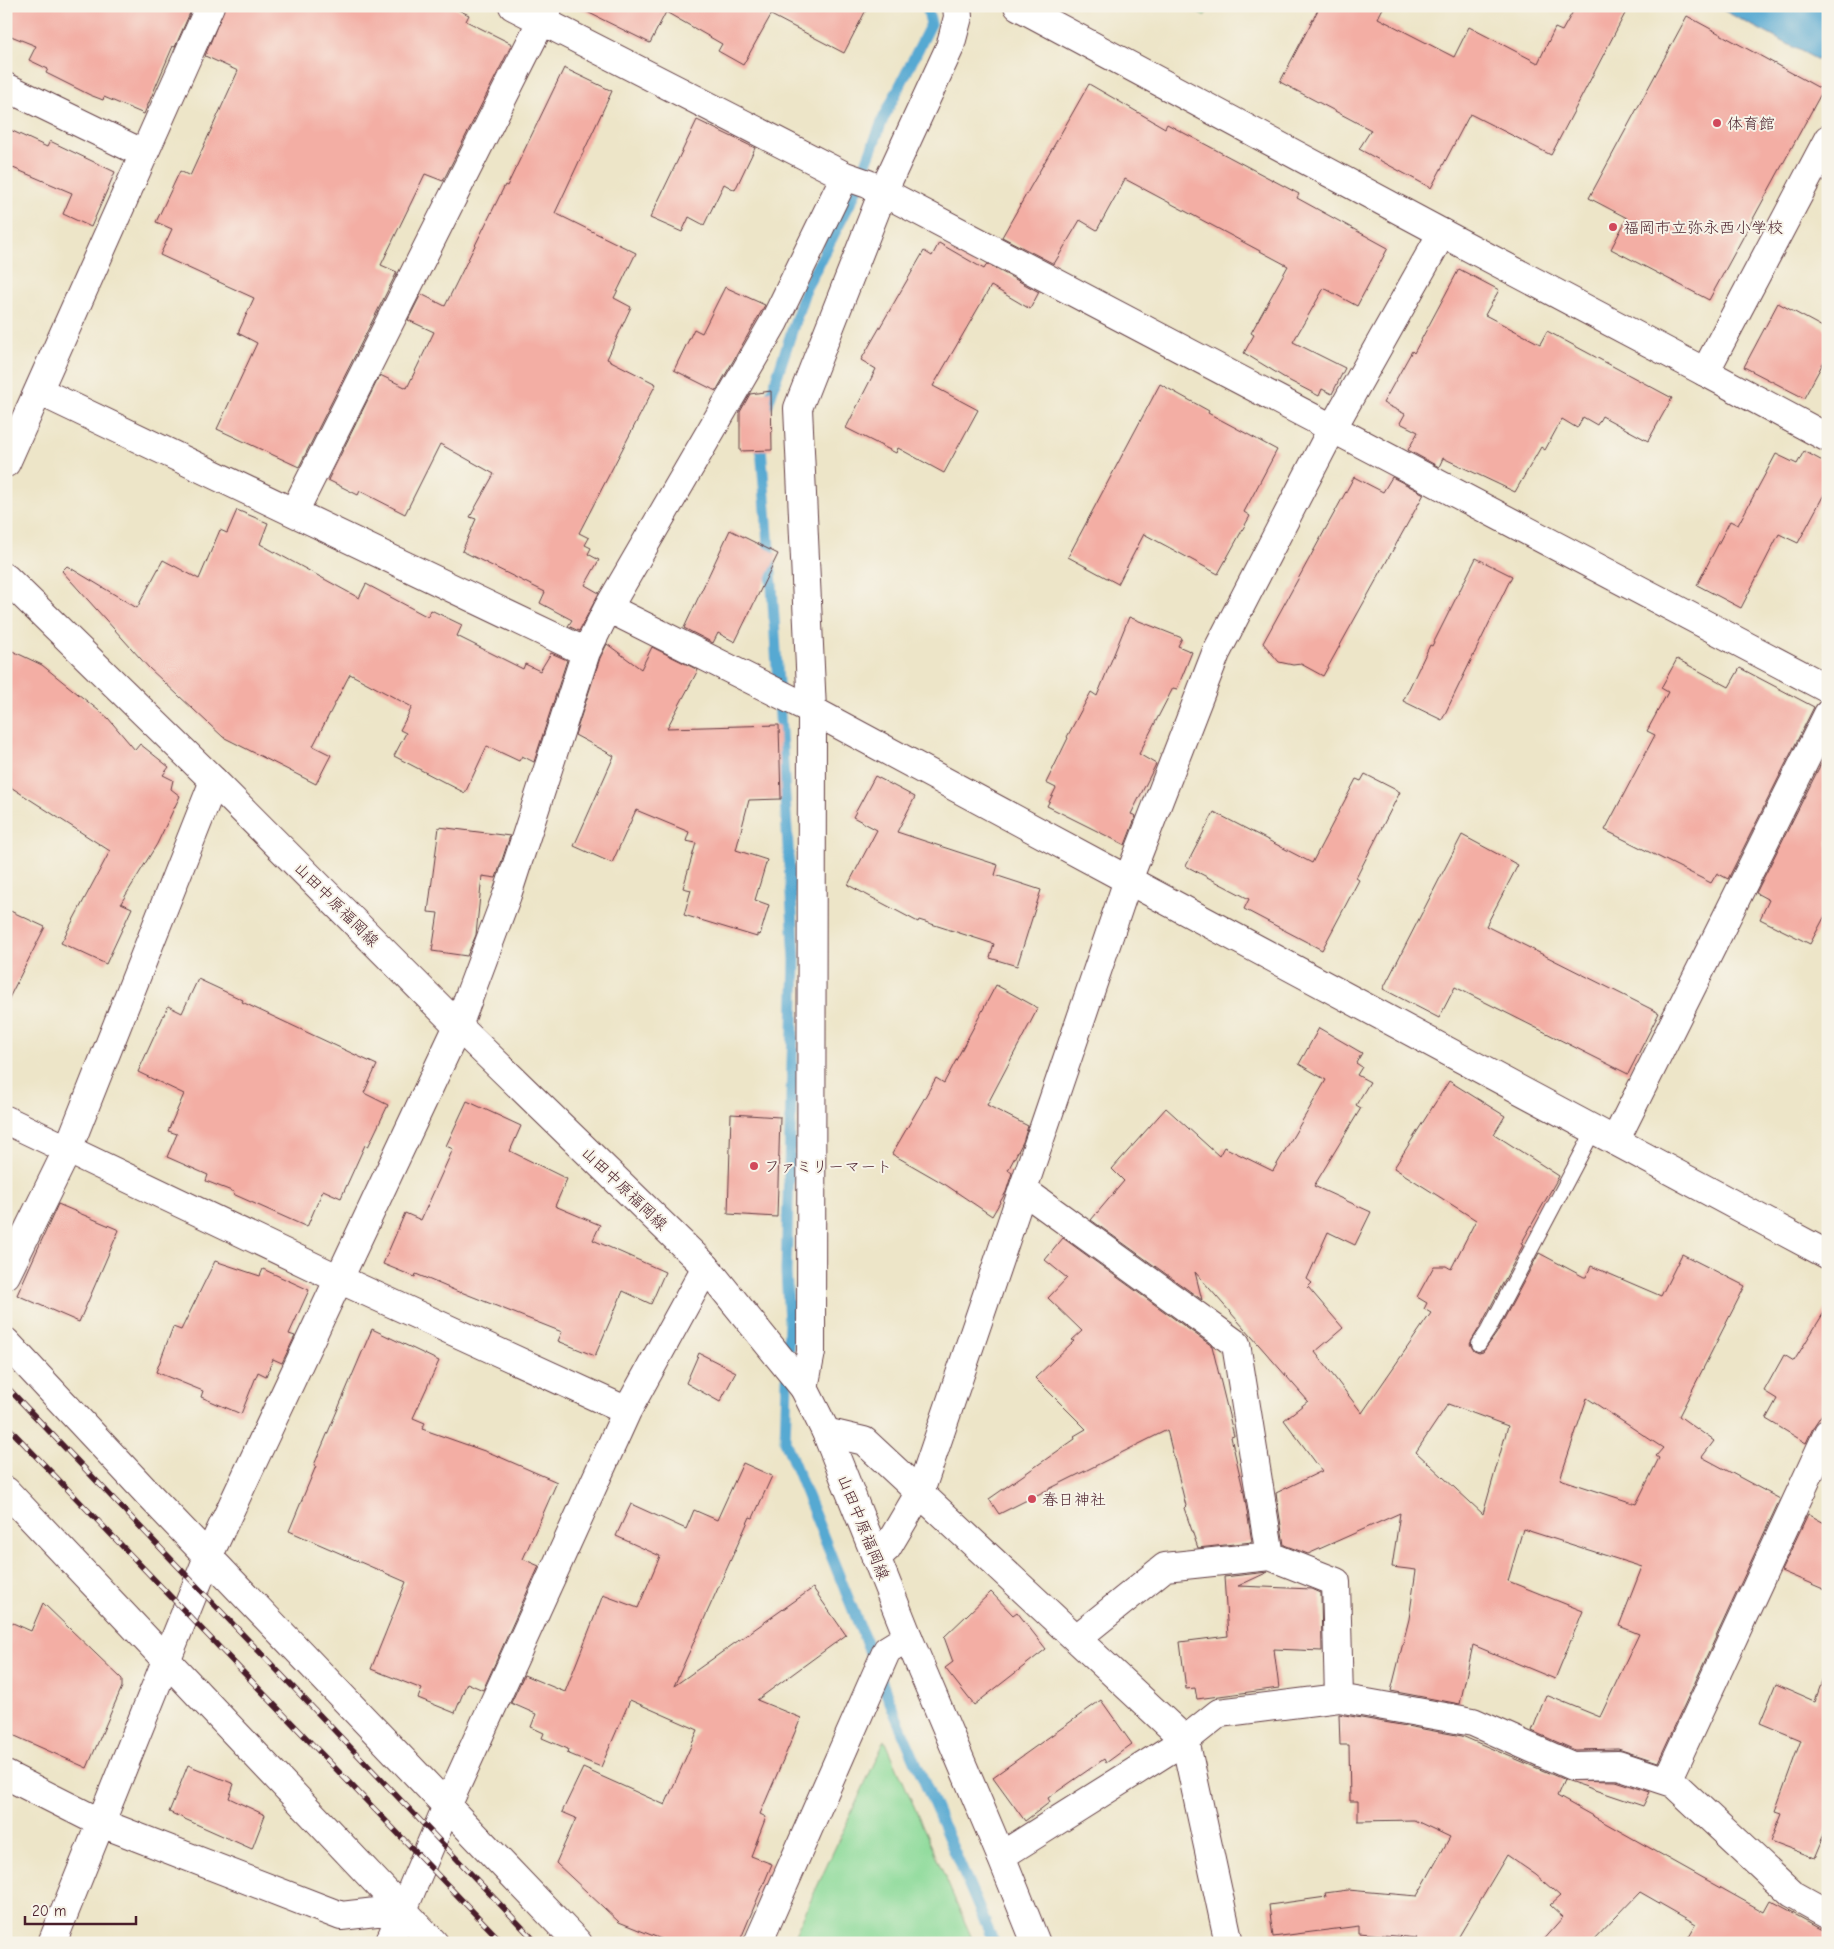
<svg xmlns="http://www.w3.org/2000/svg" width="1834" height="1949" viewBox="0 0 1834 1949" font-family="'Comic Neue','Klee One',sans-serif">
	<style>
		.green { fill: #8bda99; stroke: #6a7c62 }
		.water { fill: #57a9d2; stroke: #50647e }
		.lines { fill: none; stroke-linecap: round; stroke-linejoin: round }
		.stream { stroke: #57a9d2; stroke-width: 11 }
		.building { fill: #f3aea4; fill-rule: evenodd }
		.lane-casing { stroke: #623d43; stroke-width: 16 }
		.street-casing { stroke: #623d43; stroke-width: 30 }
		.secondary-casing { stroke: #623d43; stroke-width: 30 }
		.lane { stroke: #fff; stroke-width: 14 }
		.street { stroke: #fff; stroke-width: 28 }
		.secondary { stroke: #fff; stroke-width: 28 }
		.rail-casing { stroke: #4a1f2b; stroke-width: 5.5 }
		.rail { stroke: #f7f3e8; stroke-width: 4; stroke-dasharray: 11; stroke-linecap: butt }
		.poi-dot { fill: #d1495b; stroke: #f7f3e8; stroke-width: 2 }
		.labels { text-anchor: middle; stroke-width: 4; stroke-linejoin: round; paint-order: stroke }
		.poi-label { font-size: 16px; fill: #4a1f2b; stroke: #f7f3e8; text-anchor: start }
		.street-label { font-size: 16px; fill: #4a1f2b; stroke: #f7f3e8 }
	</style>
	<rect width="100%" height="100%" fill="#f7f3e8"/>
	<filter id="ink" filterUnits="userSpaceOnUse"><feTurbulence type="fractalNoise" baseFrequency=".02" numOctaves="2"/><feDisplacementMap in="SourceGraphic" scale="10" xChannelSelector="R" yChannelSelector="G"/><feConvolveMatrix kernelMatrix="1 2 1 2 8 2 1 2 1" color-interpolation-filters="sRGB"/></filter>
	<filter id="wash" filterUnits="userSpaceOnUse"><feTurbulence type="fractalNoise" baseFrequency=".0096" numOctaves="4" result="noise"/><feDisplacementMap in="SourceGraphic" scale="20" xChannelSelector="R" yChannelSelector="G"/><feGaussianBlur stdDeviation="1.12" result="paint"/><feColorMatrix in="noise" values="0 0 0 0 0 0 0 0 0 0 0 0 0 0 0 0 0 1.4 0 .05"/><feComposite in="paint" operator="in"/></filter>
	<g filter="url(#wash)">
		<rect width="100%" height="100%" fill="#ede5c8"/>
		<path class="green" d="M1185,6H1212L1204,16Z
			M885,1740L974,1943H791Z"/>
		<path class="water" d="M1715,6H1828V42L1818,60Z"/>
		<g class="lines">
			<path class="stream" d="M767,407L806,288L853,198L883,119L931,24L927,6
				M763,435L761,447L772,586L795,960L786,1272L789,1321L785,1441L894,1712L994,1943"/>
		</g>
		<g id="blocks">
			<path class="building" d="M6,6H193L175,47L173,46L144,114L104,97L103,100L90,95L46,73L48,69L29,60L36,46L6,34Z
				M225,6H450L469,15L466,21L512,44L443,181L425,174L381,265L397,272L299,467L217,429L257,343L238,333L254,298L160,255L172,229L156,222L180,171L190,176L238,71L205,56Z
				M575,6H868L844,53L771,15L743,65L718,51L722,44L666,12L650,43Z
				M1320,6H1384L1378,18L1454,57L1469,27L1538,63L1555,28L1562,31L1576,6H1629L1551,155L1470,114L1431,188L1359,149L1371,130L1280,82Z
				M1687,16L1823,90L1709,300L1611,249L1627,218L1589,198Z
				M564,68L612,91L555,213L636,253L614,298L631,307L607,359L656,384L579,533L589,538L585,545L591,548L588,554L599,560L585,585L599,593L579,631L568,626L572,620L540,603L545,592L462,551L476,519L470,517L494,474L440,444L405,514L360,491L358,495L328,480L380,375L407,388L434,332L408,320L421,294L445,306L505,185L507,186Z
				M1089,84L1165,128L1167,124L1299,194L1297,198L1388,248L1357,306L1324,288L1293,342L1345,368L1332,394L1322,389L1319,396L1290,381L1244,353L1254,335L1251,333L1288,266L1125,179L1097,230L1080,220L1054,264L1002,237Z
				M697,120L755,148L735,190L724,184L704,225L689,217L682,232L650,218Z
				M6,128L47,147L50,141L115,172L91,227L63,214L72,193L6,165Z
				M939,243L984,269L987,264L1039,292L1030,309L991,286L933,386L978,410L944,473L898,448L896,453L846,428L876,369L861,360L924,251L932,256Z
				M1459,269L1499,290L1485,315L1540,344L1547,331L1672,398L1648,441L1602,416L1597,425L1583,417L1577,428L1562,419L1545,450L1541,447L1515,492L1443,458L1439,467L1408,450L1418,432L1400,423L1405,414L1383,403L1412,351L1414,353Z
				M725,287L765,305L716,391L674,370L694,329L702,333Z
				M1778,303L1828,330V354L1804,398L1744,367Z
				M1160,384L1209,411L1208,413L1277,450L1244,512L1250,516L1218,574L1144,534L1118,584L1068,557Z
				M771,391L772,450L740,451V412L750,394Z
				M1804,451L1828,464V487L1798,543L1779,534L1741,608L1697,585L1730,521L1738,525L1776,454L1797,464Z
				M1354,477L1383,492L1392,477L1424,494L1323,676L1301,664L1293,665L1279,662L1263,643Z
				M237,510L268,523L260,544L359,598L366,584L428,617L431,610L462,625L457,636L523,669L525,664L540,671L551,653L567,660L534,762L522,756L519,761L487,746L465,793L394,756L406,733L400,730L412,707L350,674L313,746L331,755L316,784L223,737L149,668L62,571L67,566L137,608L163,560L199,579L220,530L227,533Z
				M730,530L778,554L735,642L718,633L713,643L684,628Z
				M1476,558L1512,576L1442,720L1403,701L1430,645L1432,646Z
				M1129,617L1182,638L1178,646L1192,652L1177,689L1173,688L1139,754L1156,764L1131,814L1136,816L1125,845L1047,806L1056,788L1046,783L1068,738L1067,737L1091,692L1097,696Z
				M607,644L641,669L652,647L698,670L667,728L779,725L781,799L749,800L736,850L767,860L755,900L769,905L760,935L757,934V937L684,915L691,890L683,888L696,843L686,841L689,832L636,810L612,863L574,846L614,756L575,735L600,658Z
				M6,648L42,665L108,718L135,750L140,744L169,767L163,775L173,780L171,789L180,796L157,844L121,903L132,908L106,964L61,943L110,851L6,784Z
				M1677,659L1729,687L1740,668L1814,707L1728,879L1717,873L1711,883L1605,830L1655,735L1647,731L1668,692L1661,688Z
				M1828,750V910L1810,944L1760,919L1769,900L1756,893Z
				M1365,774L1400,792L1356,878L1359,880L1322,950L1244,909L1249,899L1186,866L1214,812L1312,863L1356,779L1361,781Z
				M875,776L915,797L897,832L998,865L995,875L1041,890L1017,966L990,958L994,944L919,920L918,922L848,885L877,830L853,817Z
				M439,827L510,836L496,878L482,876L476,935L467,956L432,951L438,913L428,912Z
				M1462,835L1518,865L1486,926L1659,1013L1628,1074L1455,987L1439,1018L1383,989Z
				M6,909L45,927L6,1004Z
				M198,979L243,1000L242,1002L377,1065L364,1093L388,1105L368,1147L365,1145L341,1198L323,1190L307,1227L233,1194L234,1192L206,1181L208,1175L167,1157L177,1134L168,1131L184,1094L138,1072L168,1006L182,1013Z
				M996,985L1038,1008L987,1105L1028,1126L1023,1142L1008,1170L1012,1173L1006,1192L992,1216L946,1185L892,1154L936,1078L944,1083Z
				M1319,1028L1362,1053L1356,1063L1362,1067L1357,1075L1370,1082L1356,1105L1361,1108L1314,1186L1371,1212L1355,1245L1328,1232L1307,1279L1312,1283L1308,1287L1343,1328L1315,1352L1362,1413L1431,1313L1424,1309L1427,1303L1417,1297L1434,1266H1446L1451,1269L1476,1220L1394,1168L1449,1081L1505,1116L1494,1134L1559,1176L1521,1244L1523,1245L1481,1325L1472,1340L1470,1344L1474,1351L1479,1353L1483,1352L1496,1334L1539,1253L1584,1277H1586L1591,1266L1661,1296L1682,1254L1745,1286L1679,1416L1714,1441L1702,1457L1780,1499L1658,1762L1618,1749L1575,1750L1532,1731L1546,1695L1600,1717L1639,1634L1619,1626L1642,1567L1523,1529L1508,1581L1583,1611L1555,1679L1473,1645L1460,1704L1391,1691L1409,1619L1416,1570L1392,1567L1400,1513L1308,1554L1284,1545L1276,1493L1322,1471L1284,1420L1308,1401L1195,1272L1202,1300L1091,1220L1124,1181L1112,1169L1166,1108L1219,1156L1224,1147L1273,1171L1326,1080L1299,1064ZM1587,1398L1663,1448L1656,1456L1659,1458L1636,1504L1560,1479ZM1448,1404L1508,1426L1483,1514L1416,1452Z
				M467,1101L521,1126L510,1151L567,1179L555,1206L600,1225L593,1240L665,1272L651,1304L623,1291L595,1356L558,1341L562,1332L461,1292V1293L416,1274L415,1277L383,1264L405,1213L421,1220L453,1149L446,1146Z
				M731,1114L780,1117L777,1217L728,1214Z
				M58,1204L119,1230L79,1322L17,1295Z
				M1063,1238L1212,1346L1234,1436L1231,1437L1244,1493L1252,1542L1198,1548L1184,1508L1186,1506L1167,1430L999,1514L989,1499L1075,1439L1074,1436L1086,1429L1035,1378L1074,1341L1072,1340L1082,1331L1048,1298L1067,1278L1045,1260Z
				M215,1261L260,1276L263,1269L309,1290L289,1334L295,1336L282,1363L273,1359L266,1376L258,1372L241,1414L201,1397L203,1391L156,1372L173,1327L181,1330Z
				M1828,1306V1405L1814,1426L1806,1443L1766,1419L1777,1399L1764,1391L1784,1355L1794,1361Z
				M372,1329L439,1361L413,1418L425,1423L422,1429L493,1454L557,1482L523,1559L539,1566L483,1690L467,1683L455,1713L418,1698L422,1689L371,1669L406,1582L289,1531L316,1466L314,1465Z
				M699,1353L736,1372L720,1402L686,1383Z
				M743,1463L772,1476L753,1518L750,1517L674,1686L813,1588L846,1635L757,1700L801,1718L760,1814L766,1817L751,1856L772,1864L739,1943H671L619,1922L556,1863L576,1818L562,1812L583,1768L665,1805L698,1730L630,1700L601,1767L567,1753L568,1749L542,1738L544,1733L531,1727L536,1714L511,1703L524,1675L565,1692L603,1595L638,1608L660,1556L616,1536L631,1504L686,1529L694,1510L717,1520Z
				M1808,1514L1828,1525V1591L1781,1571Z
				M1268,1572L1238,1586L1312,1589L1321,1593L1322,1651L1274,1649L1279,1688L1197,1699L1195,1688L1186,1689L1180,1642L1228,1636L1224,1577Z
				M991,1592L1013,1615L1017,1612L1046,1649L974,1705L945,1668L953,1662L944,1637Z
				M43,1603L122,1679V1687L87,1768L6,1732V1620L31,1631Z
				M1824,1676L1828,1677V1827L1815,1858L1770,1841L1781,1813L1775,1811L1801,1740L1760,1723L1776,1684L1815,1701Z
				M1101,1700L1132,1744L1106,1763L1104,1759L1048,1798L1050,1802L1025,1821L993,1777Z
				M1339,1714L1462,1736L1565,1780H1564L1557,1796L1764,1912L1770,1901L1820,1928L1828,1930V1943H1685L1696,1924L1640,1892L1591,1943H1540L1563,1917L1550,1905L1560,1896L1536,1875L1507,1855L1455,1943H1413L1417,1938L1359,1933V1926L1273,1937L1269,1905L1326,1897L1325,1893L1348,1890L1417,1896L1450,1837L1414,1820L1358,1821V1801H1350L1349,1745H1340Z
				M188,1765L234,1784L229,1798L265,1815L252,1849L169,1812Z
				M1566,1780L1616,1781L1650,1792L1643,1806Z"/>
		</g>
	</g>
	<g filter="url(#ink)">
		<use href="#blocks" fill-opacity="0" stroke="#623d43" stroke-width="1"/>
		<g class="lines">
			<defs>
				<path id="lane" d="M1479,1344L1489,1329L1594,1130"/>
				<path id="street" d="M513,6L845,176L868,184L1828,689
					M6,87L144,154
					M1828,139L1705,372L1828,438
					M39,391L586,652
					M6,463L210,6
					M294,512L549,6
					M608,608L812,710L1128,880
					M6,1120L339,1279L627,1411
					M1615,1141L1828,714
					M1023,1190L1236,1344L1270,1556L1336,1582L1339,1698
					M6,1275L68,1149L214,781
					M804,1388L811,1352L812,710L798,408L883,192
					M826,1432L864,1441L1185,1740L1229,1943
					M876,1558L887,1548L920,1492L1128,880L1216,653L1332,429L1442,233
					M1077,1638L1165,1567L1270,1556
					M6,1775L101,1823L341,1916L402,1909
					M1667,1780L1828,1433
					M1001,1856L1185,1740L1219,1713L1339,1698L1473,1722L1572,1766L1618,1765L1673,1783L1792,1894L1828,1914
					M52,1943L208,1557L458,1026L507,895L586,652L608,608L774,322L845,176
					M389,1943L447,1806L627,1411L706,1267
					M758,1943L887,1650L908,1637"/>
				<path id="secondary" d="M1018,6L1442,233L1705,372
					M883,192L950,47L958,17L957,6
					M6,578L214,781L458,1026L706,1267L804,1388L826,1432L908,1637L1001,1856L1036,1943
					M1128,880L1828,1255
					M6,1342L150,1496L578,1943
					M6,1491L434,1943"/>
			</defs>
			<use href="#lane" class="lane-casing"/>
			<use href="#street" class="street-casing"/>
			<use href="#secondary" class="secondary-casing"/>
			<use href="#lane" class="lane"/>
			<use href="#street" class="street"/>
			<use href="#secondary" class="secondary"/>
			<defs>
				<path id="rail" d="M6,1386L537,1943
					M6,1425L503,1943"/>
			</defs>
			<use href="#rail" class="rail-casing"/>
			<use href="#rail" class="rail"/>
		</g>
	</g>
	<g class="poi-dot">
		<circle cx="1717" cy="123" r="5"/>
		<circle cx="1613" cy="227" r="5"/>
		<circle cx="754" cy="1166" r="5"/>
		<circle cx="1032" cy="1499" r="5"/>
	</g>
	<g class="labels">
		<g class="poi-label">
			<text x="1727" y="129">体育館</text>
			<text x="1623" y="233">福岡市立弥永西小学校</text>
			<text x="764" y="1172">ファミリーマート</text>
			<text x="1042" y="1505">春日神社</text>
		</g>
		<g class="street-label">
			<text transform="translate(337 904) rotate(45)" y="6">山田中原福岡線</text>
			<text transform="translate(625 1188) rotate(44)" y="6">山田中原福岡線</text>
			<text transform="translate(864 1527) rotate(68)" y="6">山田中原福岡線</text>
		</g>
	</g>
	<rect width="1834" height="1949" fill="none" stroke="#f7f3e8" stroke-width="25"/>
	<path d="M25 1916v8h111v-8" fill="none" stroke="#4a1f2b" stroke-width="2.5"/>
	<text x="32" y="1916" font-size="15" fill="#4a1f2b" stroke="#f7f3e8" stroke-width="4" paint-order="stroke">20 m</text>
</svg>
